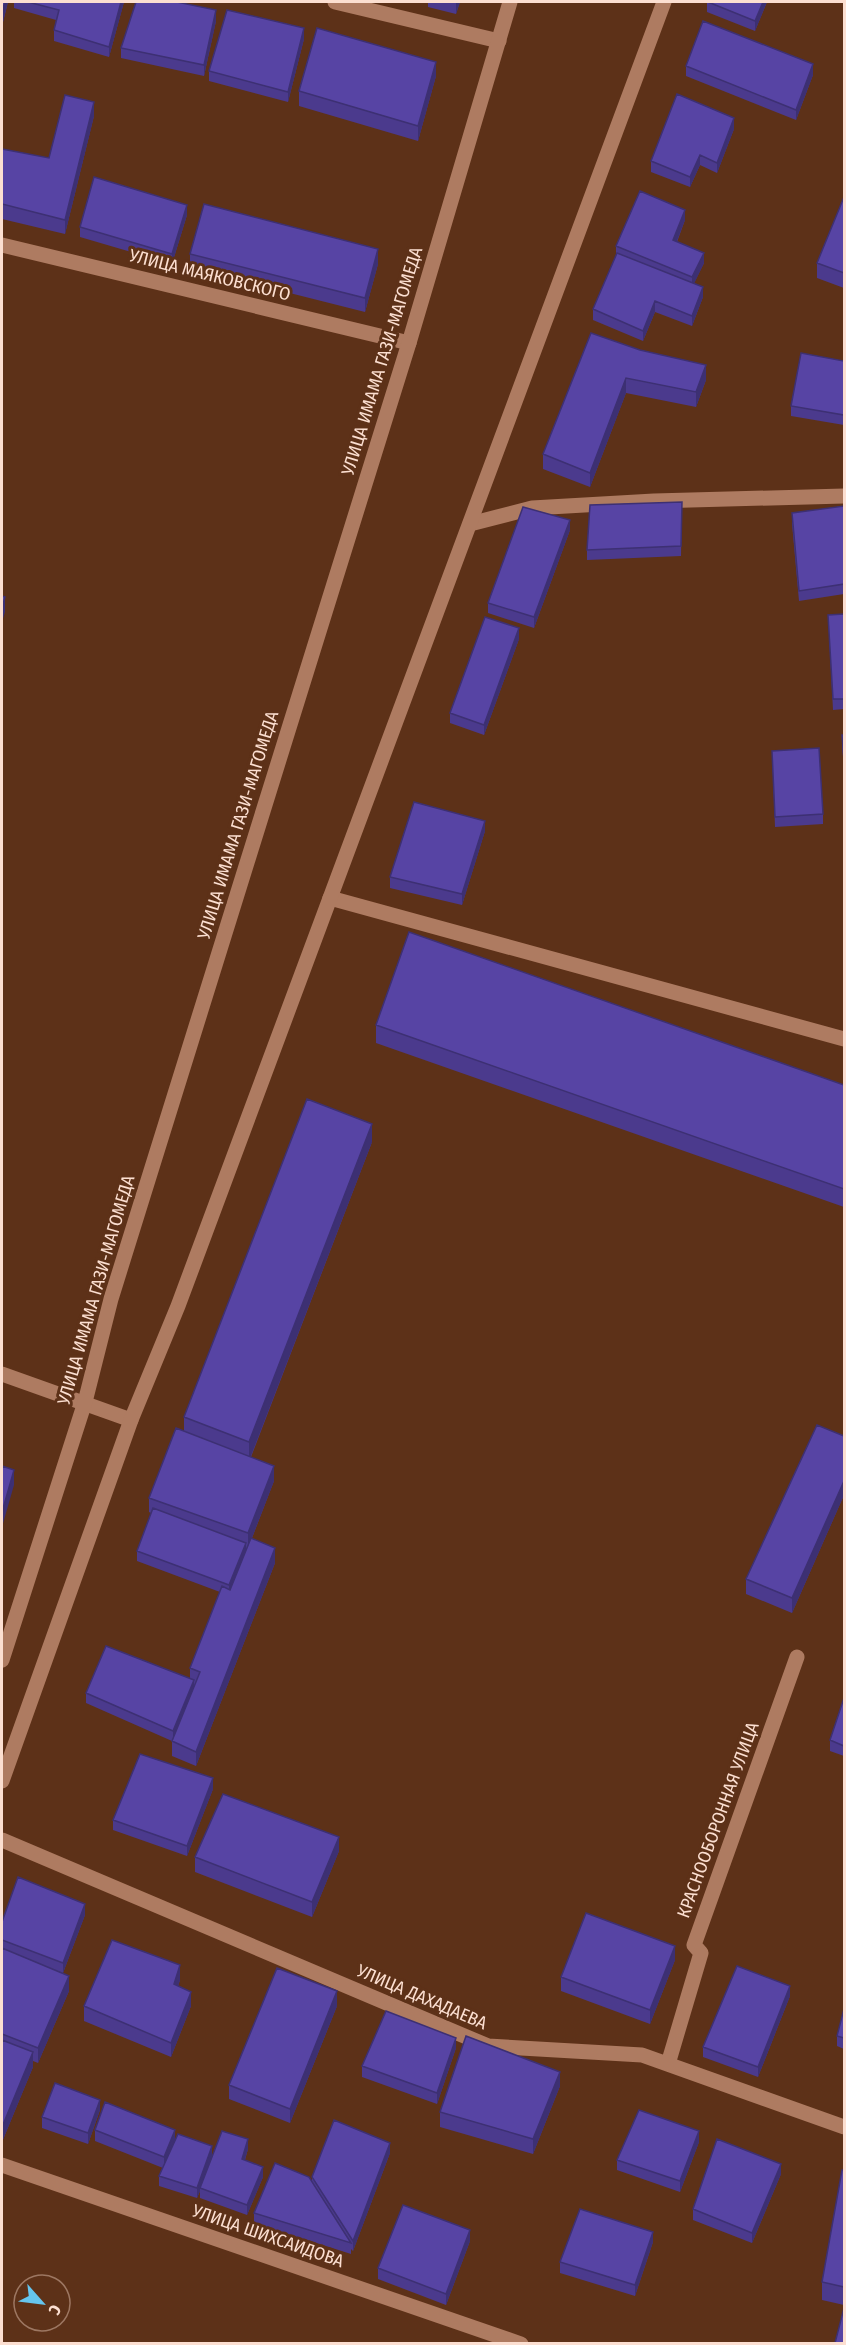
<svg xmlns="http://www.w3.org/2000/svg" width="846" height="2345" viewBox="0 0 846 2345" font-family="'Fira Sans Condensed',sans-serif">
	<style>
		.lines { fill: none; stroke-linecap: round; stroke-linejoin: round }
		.service { stroke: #ae7b61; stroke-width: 15 }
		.minor { stroke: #ae7b61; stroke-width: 15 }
		.secondary { stroke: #ae7b61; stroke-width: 15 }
		.wall { fill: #4b3a8d }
		.shaded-wall { fill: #3d3073 }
		.building { fill: #5744a4; stroke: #3d3073; stroke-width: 1.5 }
		.labels { text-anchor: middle; stroke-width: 6; stroke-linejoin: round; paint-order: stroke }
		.street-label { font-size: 18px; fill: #fcdfd1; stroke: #5d3118 }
	</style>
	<rect width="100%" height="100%" fill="#5d3118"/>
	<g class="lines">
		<path class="service" d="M470,524L532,508L654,501L844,496
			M330,898L844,1039"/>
		<path class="minor" d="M335,2L499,41
			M2,245L409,343
			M2,1374L131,1420
			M2,1840L488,2046L642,2055L844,2127
			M668,2064L701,1953L694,1945L797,1657
			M2,2165L521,2344"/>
		<path class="secondary" d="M2,1660L85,1402L111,1299L409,343L510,2
			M2,1781L131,1420L178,1306L664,2"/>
	</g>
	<path class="wall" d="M2,2H8L2,26Z
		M14,2H124L109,57L54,41V30L56,20L14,8Z
		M428,2H460L456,14L428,7Z
		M707,2H767L755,31L707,12Z
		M216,21L204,76L121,58V48Z
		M304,39L288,102L209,81V71Z
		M686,66L813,75L796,120L686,76Z
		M436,76L418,141L299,106V91Z
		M94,116L65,234L2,219V149L49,158Z
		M734,129L717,173L700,165L690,187L651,172V161Z
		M844,197V288L817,278V263Z
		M187,215L172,264L80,237V227Z
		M685,220L677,242L704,263L694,283L703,297L692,326L655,312L643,341L593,320V309L616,255V246Z
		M190,254L378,264L365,312L190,268Z
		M591,333L706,380L696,407L626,393L590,487L543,469V454Z
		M844,361V425L791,416V406Z
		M682,502L681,556L587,560V550Z
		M844,506V594L799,601L792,524V513Z
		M570,530L534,628L488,613V603Z
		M844,614V709L833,710L828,615Z
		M519,639L484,735L450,723V713Z
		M842,735H844V769L842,745Z
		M772,751L823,814V824L775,827Z
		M485,831L462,905L390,888V877Z
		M376,1025L844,1085V1207L376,1043Z
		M372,1142L251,1457L274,1481L252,1538L275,1563L196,1766L172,1756V1741L86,1703V1693L190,1679V1668L220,1592L137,1561V1551L151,1513L149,1512V1498L184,1431V1417Z
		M844,1436V1495L792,1613L746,1594V1579Z
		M844,1698V1756L830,1751V1740Z
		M213,1789L187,1856L113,1830V1820Z
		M339,1851L312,1917L195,1872V1857Z
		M85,1915L63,1973L69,1991L38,2063L33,2061V2067L2,2142V1922Z
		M675,1960L650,2024L561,1991V1977Z
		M180,1980L178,1986L191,2006L171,2057L84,2021V2006Z
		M790,1996L758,2077L703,2057V2047Z
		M337,2006L290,2123L229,2099V2085Z
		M844,2009V2049L837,2046V2036Z
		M456,2048L437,2104L362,2077V2066Z
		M560,2086L533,2154L440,2127V2112Z
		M100,2110L88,2144L42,2128V2117Z
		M95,2130L175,2140L212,2156L248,2149L245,2160L263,2177L247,2215L200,2198V2191L197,2198L159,2186V2176L163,2168L95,2141Z
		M699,2142L680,2192L617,2170V2160Z
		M390,2153L353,2251L351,2249V2254L254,2223V2213L312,2183V2177Z
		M844,2170V2305L822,2300V2282Z
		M781,2174L752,2243L693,2220V2209Z
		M470,2241L446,2305L378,2279V2268Z
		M653,2242L635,2296L560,2273V2262Z"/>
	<path class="shaded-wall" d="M5,2H8L2,26V11Z
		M121,2H124L109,57V47Z
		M456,2H460L456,14Z
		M763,2H767L755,31V21Z
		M216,10V21L204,76V65Z
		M304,28V39L288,102V92Z
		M436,62V76L418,141V126Z
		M813,64V75L796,120V110Z
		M94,102V116L65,234V220Z
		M734,118V129L717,173V163Z
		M700,155V165L690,187V177Z
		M187,205V215L172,264V254Z
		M685,210V220L673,251V240Z
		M378,249V264L365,312V298Z
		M704,253V263L692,288V277Z
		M703,287V297L692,326V316Z
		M655,301V312L643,341V331Z
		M706,365V380L696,407V392Z
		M626,378V393L590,487V473Z
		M570,520V530L534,628V617Z
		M5,597V612L2,622V608Z
		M519,628V639L484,735V725Z
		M485,821V831L462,905V894Z
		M372,1124V1142L249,1461V1442Z
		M274,1466V1481L248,1548V1533Z
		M14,1470V1485L2,1527V1512Z
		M844,1481V1495L792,1613V1598Z
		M246,1543V1553L229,1595V1585Z
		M275,1548V1563L196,1766V1752Z
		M194,1680V1691L173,1742V1731Z
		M213,1778V1789L187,1856V1846Z
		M339,1837V1851L312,1917V1902Z
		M85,1904V1915L63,1973V1963Z
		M675,1946V1960L650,2024V2010Z
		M180,1965V1980L174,1999V1984Z
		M69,1976V1991L38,2063V2048Z
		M790,1986V1996L758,2077V2067Z
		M337,1991V2006L290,2123V2109Z
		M191,1992V2006L171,2057V2043Z
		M456,2038V2048L437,2104V2093Z
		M33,2052V2067L2,2142V2127Z
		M560,2072V2086L533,2154V2139Z
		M100,2100V2110L88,2144V2133Z
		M175,2130V2140L164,2168V2157Z
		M699,2131V2142L680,2192V2181Z
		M248,2139V2149L242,2169V2159Z
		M390,2143V2153L353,2251V2241Z
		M212,2146V2156L200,2188V2191L197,2198V2188Z
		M781,2164V2174L752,2243V2233Z
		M263,2167V2177L247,2215V2205Z
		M470,2230V2241L446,2305V2294Z
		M653,2232V2242L635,2296V2285Z"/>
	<path class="building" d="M2,2H5L2,11Z
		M28,2H121L109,47L54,30L59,10Z
		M136,2H177L216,10L204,65L121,48Z
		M708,2H763L755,21Z
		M227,10L304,28L288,92L209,71Z
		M703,21L813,64L796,110L686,66Z
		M317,28L436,62L418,126L299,91Z
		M677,94L734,118L717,163L700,155L690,177L651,161Z
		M65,95L94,102L65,220L2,204V149L49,158Z
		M94,177L187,205L172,254L80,227Z
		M640,191L685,210L673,240L704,253L692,277L616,246Z
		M844,197V273L817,263Z
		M204,204L378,249L365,298L190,254Z
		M617,253L703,287L692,316L655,301L643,331L593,309Z
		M591,333L640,350L706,365L696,392L626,378L590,473L543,454Z
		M801,353L844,361V415L791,406Z
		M682,502L681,546L587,550L590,505Z
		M844,506V584L799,591L792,513Z
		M523,507L570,520L534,617L488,603Z
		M2,596L5,597L2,608Z
		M844,614V699H833L828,615Z
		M485,617L519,628L484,725L450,713Z
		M842,735H844V759Z
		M819,748L823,814L775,817L772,751Z
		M414,802L485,821L462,894L390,877Z
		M409,932L844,1085V1189L376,1025Z
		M307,1099L372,1124L249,1442L184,1417Z
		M817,1425L844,1436V1481L792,1598L746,1579Z
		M176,1428L274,1466L248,1533L149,1498Z
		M2,1466L14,1470L2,1512Z
		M153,1508L246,1543L229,1585L137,1551Z
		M251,1538L275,1548L196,1752L172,1741L200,1672L190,1668L222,1586L230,1590Z
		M106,1646L194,1680L173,1731L86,1693Z
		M844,1698V1746L830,1740Z
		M140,1754L213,1778L187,1846L113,1820Z
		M223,1794L339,1837L312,1902L195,1857Z
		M18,1877L85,1904L63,1963L2,1940V1922Z
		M586,1913L675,1946L650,2010L561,1977Z
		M112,1940L180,1965L174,1984L191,1992L171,2043L84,2006Z
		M2,1948L69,1976L38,2048L2,2034Z
		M737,1966L790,1986L758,2067L703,2047Z
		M277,1968L337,1991L290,2109L229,2085Z
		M844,2009V2038L837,2036Z
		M386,2011L456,2038L437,2093L362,2066Z
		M466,2036L560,2072L533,2139L440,2112Z
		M2,2040L33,2052L2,2127Z
		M55,2083L100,2100L88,2133L42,2117Z
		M105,2102L175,2130L164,2157L95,2130Z
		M639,2110L699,2131L680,2181L617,2160Z
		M334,2120L390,2143L353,2241L312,2177Z
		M222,2131L248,2139L242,2159L263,2167L247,2205L200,2188Z
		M178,2134L212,2146L197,2188L159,2176Z
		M717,2139L781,2164L752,2233L693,2209Z
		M275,2163L309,2177L351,2243L254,2213Z
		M842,2170H844V2287L822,2282Z
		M403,2205L470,2230L446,2294L378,2268Z
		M580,2209L653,2232L635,2285L560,2262Z
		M844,2308V2343H835Z"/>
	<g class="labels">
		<g class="street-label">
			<text transform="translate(210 275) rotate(14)" y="6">УЛИЦА МАЯКОВСКОГО</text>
			<text transform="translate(382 361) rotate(-73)" y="6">УЛИЦА ИМАМА ГАЗИ-МАГОМЕДА</text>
			<text transform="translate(238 825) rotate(-73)" y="6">УЛИЦА ИМАМА ГАЗИ-МАГОМЕДА</text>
			<text transform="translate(96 1290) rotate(-74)" y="6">УЛИЦА ИМАМА ГАЗИ-МАГОМЕДА</text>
			<text transform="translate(718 1820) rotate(-70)" y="6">КРАСНООБОРОННАЯ УЛИЦА</text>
			<text transform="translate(422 1997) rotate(23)" y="6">УЛИЦА ДАХАДАЕВА</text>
			<text transform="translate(268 2236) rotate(19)" y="6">УЛИЦА ШИХСАИДОВА</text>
		</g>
	</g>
	<rect width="846" height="2345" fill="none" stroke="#fcdfd1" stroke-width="6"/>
	<g transform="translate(42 2303) rotate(118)"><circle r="28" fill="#5d3118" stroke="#9d7762" stroke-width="1.5"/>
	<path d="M0-4.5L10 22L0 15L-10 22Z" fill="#65c5ee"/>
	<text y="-9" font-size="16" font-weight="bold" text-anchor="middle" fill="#fcdfd1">С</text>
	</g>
</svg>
